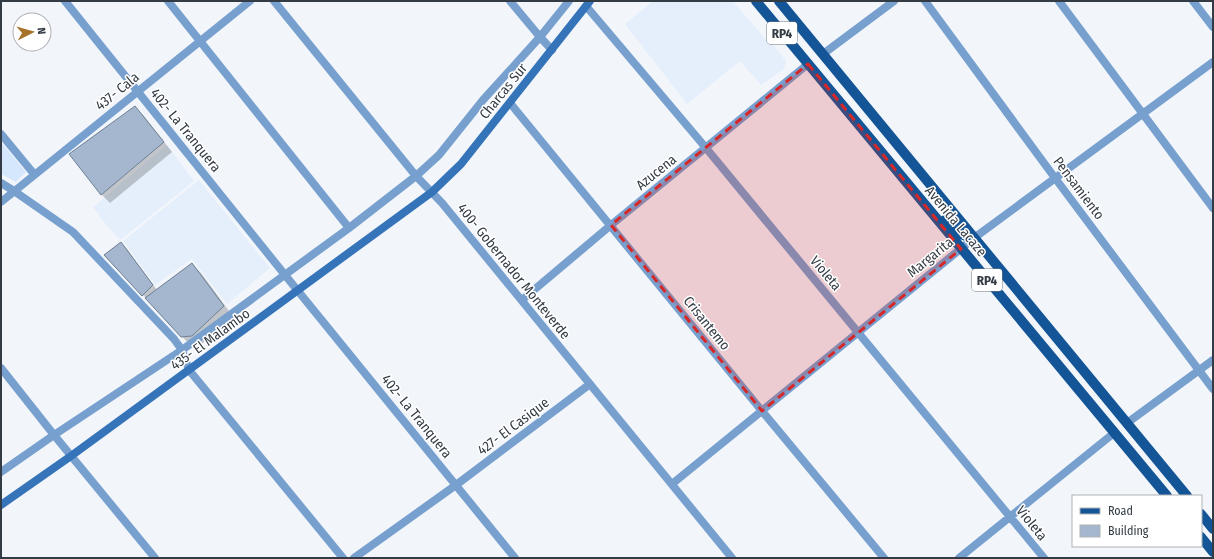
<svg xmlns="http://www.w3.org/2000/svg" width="1214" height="559" viewBox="0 0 1214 559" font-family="'Fira Sans Condensed',sans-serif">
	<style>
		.built { fill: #e5effc }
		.green { fill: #d5e7fc }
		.shadow { fill: #0003 }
		.building { fill: #a4b7ce; stroke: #6e8096 }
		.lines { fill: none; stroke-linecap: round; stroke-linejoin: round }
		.minor { stroke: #78a0cf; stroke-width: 8 }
		.secondary { stroke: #3674b9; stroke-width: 8 }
		.primary { stroke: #145597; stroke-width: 10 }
		.marked { fill: #d62828; fill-opacity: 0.2; stroke: #d62828; stroke-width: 3; stroke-dasharray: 8 5; stroke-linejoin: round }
		.labels { text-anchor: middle; stroke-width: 3; stroke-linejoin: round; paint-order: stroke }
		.shield { fill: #fff; stroke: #70767c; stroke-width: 1 }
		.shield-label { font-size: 13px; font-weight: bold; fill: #333b44 }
		.street-label { font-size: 14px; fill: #333b44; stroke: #fff }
	</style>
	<rect width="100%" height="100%" fill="#f2f6fb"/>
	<path class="built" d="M653,1H733L766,40L769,39L786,61L784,69L761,85L740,61L687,104L625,24Z
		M167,145L194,181L120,240L104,222L93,207Z
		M199,180L270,268L227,304L192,259L155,285L123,241Z"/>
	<path class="green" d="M1,142L26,172L16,182L1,174Z"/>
	<path class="shadow" d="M135,107L144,116L172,152L110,203L102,195L71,154Z
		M121,243L127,249L157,290L192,264L201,273L232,315L201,345L191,346L143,295Z"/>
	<path class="building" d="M135,106L164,142L101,195L69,154Z
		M121,242L153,285L142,296L104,255Z
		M192,263L224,306L192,336L181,337L145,298Z"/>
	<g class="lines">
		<path class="minor" d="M65,1L285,275L515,558
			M168,1L349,228
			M274,1L416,176L442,203L732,558
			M510,1L540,37L552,50
			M925,1L1055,178L1213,389
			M1059,1L1213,208
			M1193,1L1213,27
			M586,6L706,148L1044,558
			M823,54L894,1
			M510,103L762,411L884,558
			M1,134L34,174
			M1,183L14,191L73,232L174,339L182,350L189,370L343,558
			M1,202L250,1
			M522,300L611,225L808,64
			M1,368L54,435L155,558
			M1127,423L1213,360
			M1,472L54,435L182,350L349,228L416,176L439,155L483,100L540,37L569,1
			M672,484L974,238L1213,62
			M354,558L456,485L590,384
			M959,558L1114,433"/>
		<path class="secondary" d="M1,505L71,456L432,192L461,164L590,1"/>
		<path class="primary" d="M756,1L1167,496
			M779,1L1187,496
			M945,220C954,230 961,236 974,238
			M1201,514L1213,529
			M1201,537L1213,552"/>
	</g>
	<path class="marked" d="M808,64L961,249L762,411L611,225Z"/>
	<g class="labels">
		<g class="shield">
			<rect x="767" y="22" width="30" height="22" rx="3"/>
			<rect x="972" y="269" width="30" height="22" rx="3"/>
		</g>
		<g class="shield-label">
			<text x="782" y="38">RP4</text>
			<text x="987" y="285">RP4</text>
		</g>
		<g class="street-label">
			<text transform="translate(117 91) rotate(-39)" y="5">437- Cala</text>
			<text transform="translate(503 91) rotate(-51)" y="5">Charcas Sur</text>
			<text transform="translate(186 130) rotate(51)" y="5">402- La Tranquera</text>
			<text transform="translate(656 172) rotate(-39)" y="5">Azucena</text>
			<text transform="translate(1079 188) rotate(53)" y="5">Pensamiento</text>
			<text transform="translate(956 221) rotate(50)" y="5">Avenida Lacaze</text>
			<text transform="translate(930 257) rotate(-39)" y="5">Margarita</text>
			<text transform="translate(514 271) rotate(51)" y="5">400- Gobernador Monteverde</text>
			<text transform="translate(826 273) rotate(50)" y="5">Violeta</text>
			<text transform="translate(707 323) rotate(51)" y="5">Crisantemo</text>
			<text transform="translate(210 339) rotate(-36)" y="5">435- El Malambo</text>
			<text transform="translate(417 416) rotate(51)" y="5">402- La Tranquera</text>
			<text transform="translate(513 426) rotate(-37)" y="5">427- El Casique</text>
			<text transform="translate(1032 523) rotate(51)" y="5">Violeta</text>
		</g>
	</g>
	<rect width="1214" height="559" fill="none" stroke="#333b44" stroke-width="4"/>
	<rect x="1072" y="495" width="130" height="52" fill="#ffffff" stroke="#adb1b4"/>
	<rect x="1080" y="508" width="20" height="6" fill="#145597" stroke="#adb1b4"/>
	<text x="1108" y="515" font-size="12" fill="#333b44">Road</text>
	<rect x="1080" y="525" width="20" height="12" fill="#a4b7ce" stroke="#adb1b4"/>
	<text x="1108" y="535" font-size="12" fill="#333b44">Building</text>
	<g transform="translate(32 32) rotate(84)"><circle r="19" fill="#ffffff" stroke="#adb1b4"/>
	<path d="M0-3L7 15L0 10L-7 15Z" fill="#a57329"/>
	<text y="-6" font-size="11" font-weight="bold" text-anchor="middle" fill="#333b44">N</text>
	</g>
</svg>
